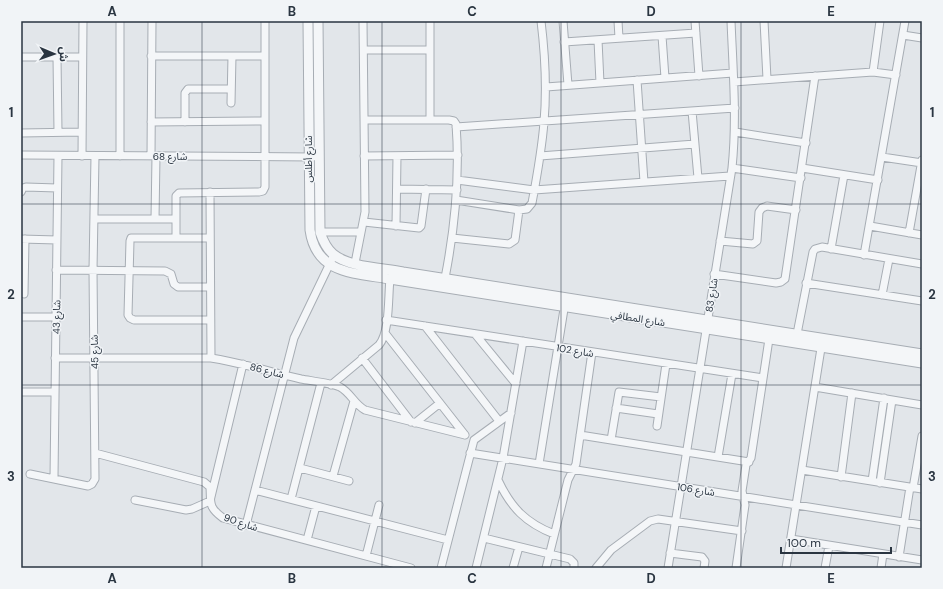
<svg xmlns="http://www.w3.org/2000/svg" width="943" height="589" viewBox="0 0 943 589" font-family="'DM Sans','Noto Sans Arabic',sans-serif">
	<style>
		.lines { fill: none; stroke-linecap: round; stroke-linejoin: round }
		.minor-casing { stroke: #a7adb4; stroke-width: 9 }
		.tertiary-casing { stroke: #a7adb4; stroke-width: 11 }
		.minor { stroke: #f4f6f8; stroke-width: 7 }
		.tertiary { stroke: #f4f6f8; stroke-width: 9 }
		.grid { fill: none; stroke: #2a3541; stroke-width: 1; stroke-opacity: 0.55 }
		.labels { text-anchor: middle; stroke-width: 3; stroke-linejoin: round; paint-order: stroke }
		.street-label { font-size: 10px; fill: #2a3541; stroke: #f1f4f7 }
		.neatline { fill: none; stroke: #2a3541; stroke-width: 1.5 }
		.grid-label { font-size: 13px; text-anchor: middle; font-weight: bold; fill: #2a3541 }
	</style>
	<rect width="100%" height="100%" fill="#e2e6ea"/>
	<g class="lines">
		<defs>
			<path id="minor" d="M120,21V156
				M430,21V120
				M563,21L568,85
				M618,21L619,38
				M695,21L699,76
				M764,21L767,79
				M903,35L922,38
				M662,36L665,78
				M598,40L600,83
				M564,42L696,33
				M364,50H429
				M151,56H265
				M21,57H82
				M57,57L58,132
				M873,72L880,21
				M637,80L644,182
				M734,82L859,73L873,72L896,75
				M546,87L733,73
				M231,103L232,56
				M692,111L698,178
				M364,120H449L454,121L456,124C460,176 455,227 445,278
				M151,122L265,121
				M185,122V93L188,89H231
				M456,127L735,108
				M735,132L806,143
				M21,133L82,132
				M21,155L313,157
				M82,156L83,21
				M151,156L152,21
				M364,156L458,155
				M540,156L695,144
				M882,157L922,163
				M732,168L801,178
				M802,168L878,180
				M457,180L534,190L730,176
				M397,189L457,190
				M21,192L23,188L26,187L57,188
				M210,192L211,358
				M456,200L519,210L527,209L532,203C537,176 542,149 544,122C547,88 545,54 541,21
				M94,219H176
				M155,219L156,156
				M364,222L419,228L421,226L426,189
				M396,226L397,156
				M870,226L922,235
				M320,232H361
				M909,233L922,160
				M176,238V196L179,193L259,192L263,191L265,187V21
				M210,238H131L130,241L128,315L130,318L134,320H210
				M452,238L509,244L515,240L519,210
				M21,239L57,240
				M720,241L753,244L757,241L759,212L762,208L767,206L796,210
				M831,249L844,175
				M864,255L905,21
				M355,263L365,212L363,21
				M56,270L165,271L171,274L174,284L178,287H210
				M714,274L776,283L781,282L785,279L815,76
				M806,283L922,301
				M24,294L25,239
				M882,295L889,259
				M21,317H56
				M386,320L763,378
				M425,326L499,421
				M385,333L465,435
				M475,334L516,384
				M797,334L813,252L815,249L822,247L922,264
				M55,358H211C242,363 271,372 301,379C312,381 331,383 340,387C351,393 354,404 365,410L465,435
				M362,358L411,422
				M331,385L379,345C390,332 388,297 390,279
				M815,387L922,405
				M21,392H55
				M616,408L658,414
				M415,423L440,403
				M657,426L666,364
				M580,435L749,462
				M611,440L619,392L661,397
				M95,453L204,482L210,487C211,503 208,507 223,518L411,568
				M470,453L922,525
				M718,457L732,374
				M539,464L565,303
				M300,468L349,481
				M802,470L922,489
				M30,474L88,486L92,484L95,479L93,270L95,156
				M333,476L354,401
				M841,477L852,393
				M54,478L58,156
				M498,480C511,508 526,523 554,534
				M872,481L884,398
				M880,483L892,400
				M913,488L922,436
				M255,490L448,540
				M291,499L321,383
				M135,500L186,510L192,509L210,501L243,364
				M246,525L294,338L334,255
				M484,538L570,559L574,563V568
				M791,539L922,560
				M307,540L316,506
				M670,553L702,557L705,561L704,568
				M366,556L379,505
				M899,557L910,487
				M441,568L474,440L511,413
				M476,568L503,458L523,341
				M513,568L519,547
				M546,568L568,480L576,464L592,352
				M596,568L611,550L650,521L658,519L742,531
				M668,568L732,168C737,119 733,70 731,21
				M736,568L745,505L742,491L746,465L751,458L769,339
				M786,568L822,342
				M825,568L829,546
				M881,568L883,554"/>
			<path id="tertiary" d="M308,21L310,230C316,274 354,273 390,279L922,363
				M318,21L320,232C323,241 326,248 333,254C348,267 383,268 403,272L922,354"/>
		</defs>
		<use href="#minor" class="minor-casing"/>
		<use href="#tertiary" class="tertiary-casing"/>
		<use href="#minor" class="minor"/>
		<use href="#tertiary" class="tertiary"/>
	</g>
	<path class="grid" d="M202,21V568M382,21V568M561,21V568M741,21V568M21,204H922M21,385H922"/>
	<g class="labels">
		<g class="street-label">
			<text x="170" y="160">شارع 68</text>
			<text transform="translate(308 159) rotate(-90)" y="4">شارع أطلس</text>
			<text transform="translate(711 295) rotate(-81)" y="4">شارع 83</text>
			<text transform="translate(56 317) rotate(-89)" y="4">شارع 43</text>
			<text transform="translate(638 318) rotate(9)" y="4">شارع المطافي</text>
			<text transform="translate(575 350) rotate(9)" y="4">شارع 102</text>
			<text transform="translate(94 352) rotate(-91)" y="4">شارع 45</text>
			<text transform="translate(267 370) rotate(14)" y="4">شارع 86</text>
			<text transform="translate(696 489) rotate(9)" y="4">شارع 106</text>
			<text transform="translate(241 522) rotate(18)" y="4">شارع 90</text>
		</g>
	</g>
	<rect width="943" height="589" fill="none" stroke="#f1f4f7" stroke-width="44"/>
	<g transform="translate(54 54) rotate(92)" stroke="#f1f4f7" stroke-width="3" paint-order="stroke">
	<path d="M0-3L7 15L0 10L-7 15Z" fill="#2a3541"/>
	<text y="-6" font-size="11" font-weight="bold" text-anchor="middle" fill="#2a3541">ش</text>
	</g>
	<path d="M781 547v6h110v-6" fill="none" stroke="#2a3541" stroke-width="2"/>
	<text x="787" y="547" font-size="12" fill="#2a3541" stroke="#f1f4f7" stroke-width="3" paint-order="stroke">100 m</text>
	<rect x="22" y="22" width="899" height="545" class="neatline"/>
	<g class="grid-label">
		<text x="112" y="16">A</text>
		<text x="292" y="16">B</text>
		<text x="472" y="16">C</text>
		<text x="651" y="16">D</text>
		<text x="831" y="16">E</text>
		<text x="11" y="117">1</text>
		<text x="932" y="117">1</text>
		<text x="11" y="299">2</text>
		<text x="932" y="299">2</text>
		<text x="11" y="481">3</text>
		<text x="932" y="481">3</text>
		<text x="112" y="583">A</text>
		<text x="292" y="583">B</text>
		<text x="472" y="583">C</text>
		<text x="651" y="583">D</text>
		<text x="831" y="583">E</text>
	</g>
</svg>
